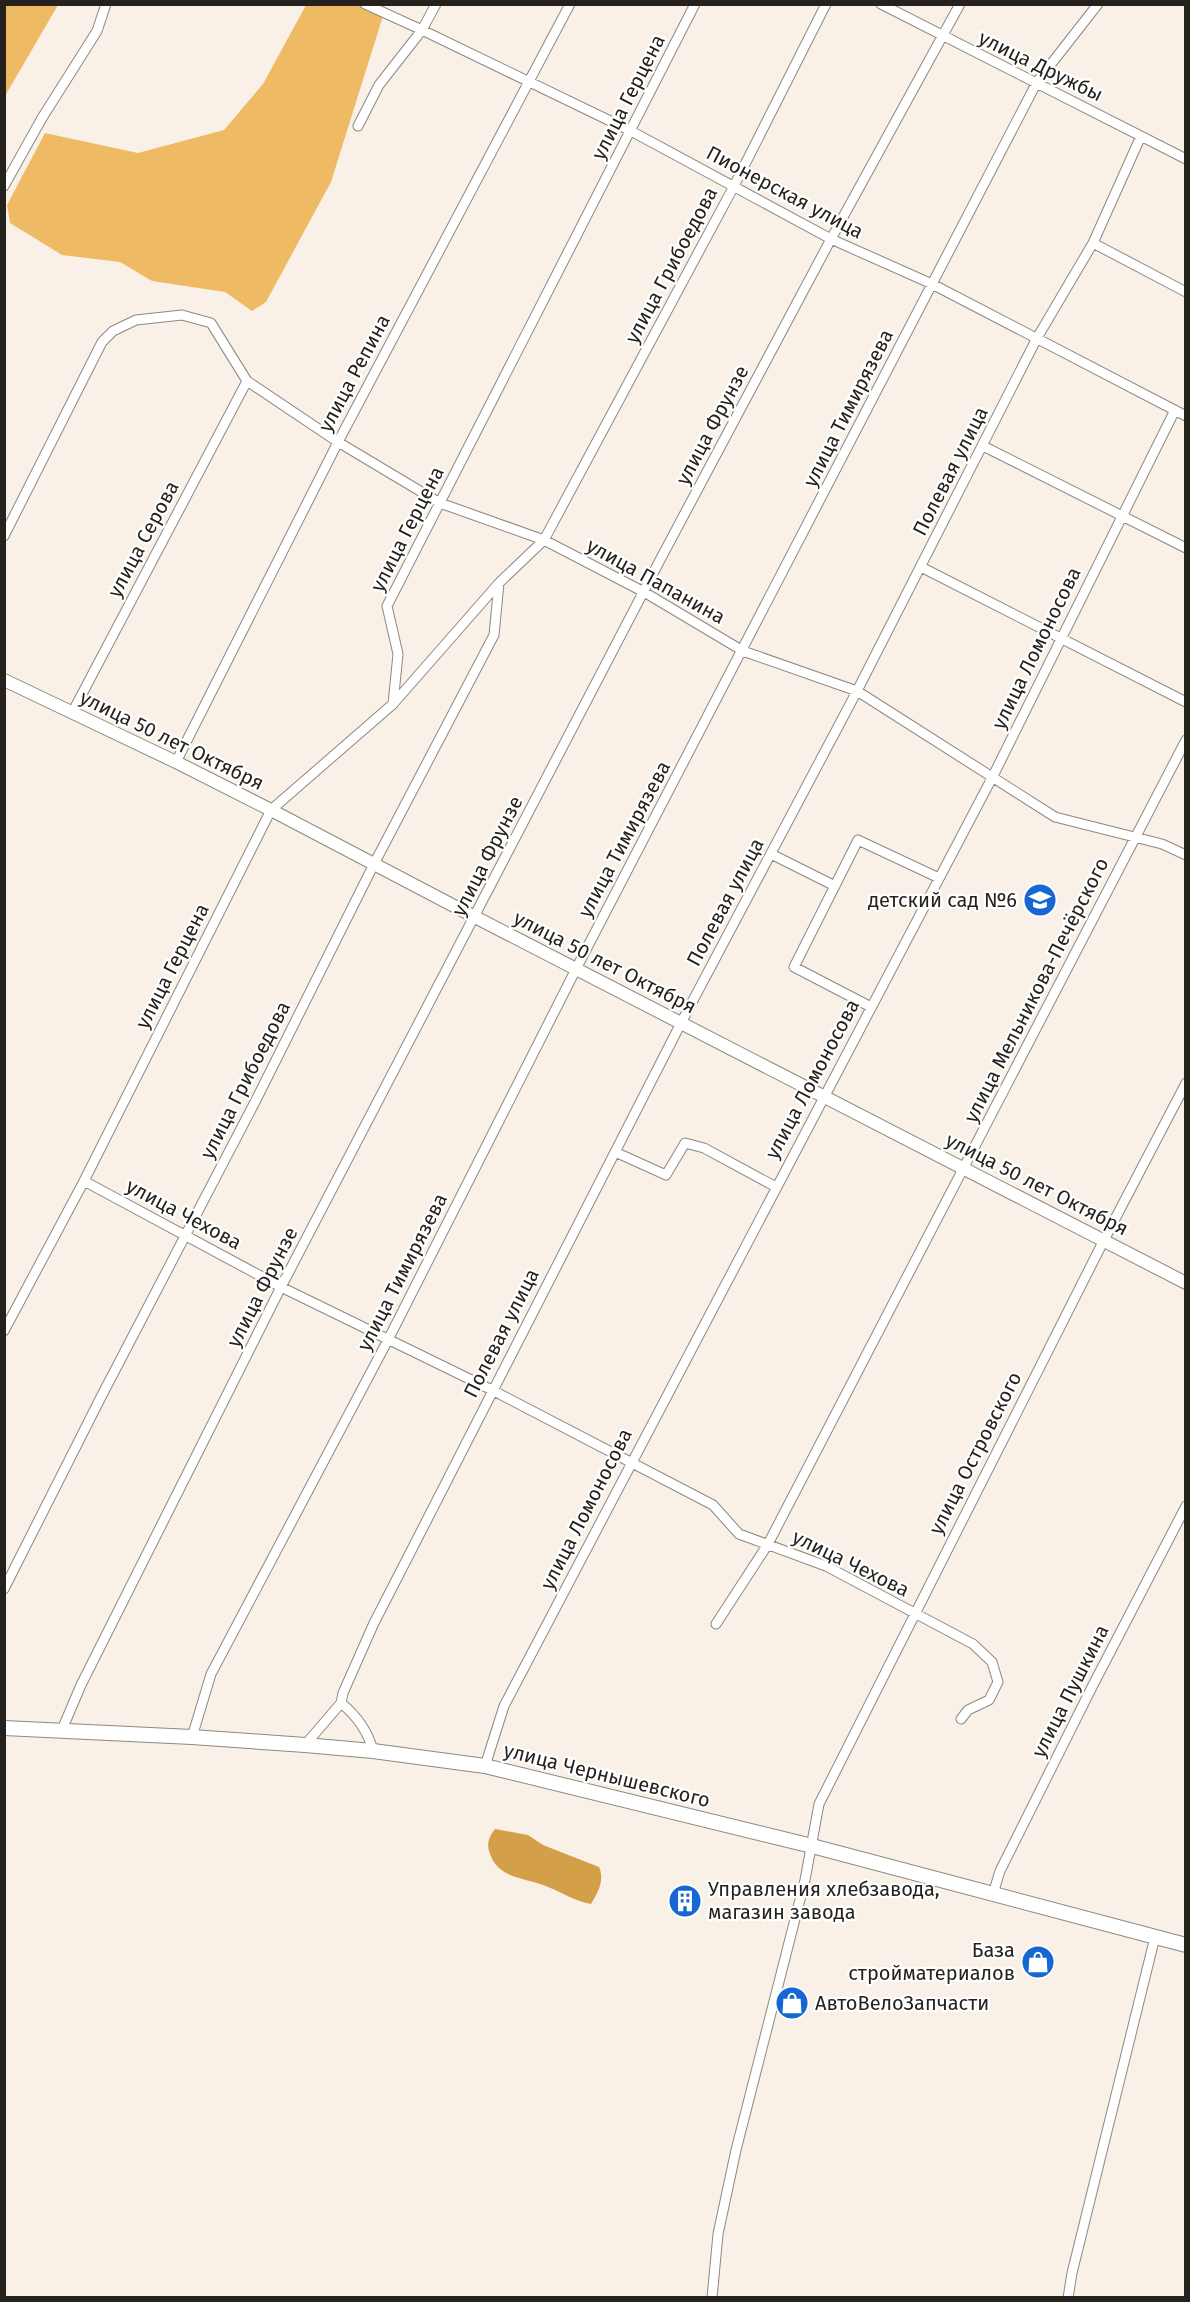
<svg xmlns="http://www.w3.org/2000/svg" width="1190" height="2302" viewBox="0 0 1190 2302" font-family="'Fira Sans',sans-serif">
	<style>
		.forest { fill: #efba64 }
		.water { fill: #d39f48 }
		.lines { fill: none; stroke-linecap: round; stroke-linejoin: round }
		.minor-casing { stroke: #8e887e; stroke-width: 11 }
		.tertiary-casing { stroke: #8e887e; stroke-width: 14 }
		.secondary-casing { stroke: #8e887e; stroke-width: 16 }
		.minor { stroke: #fff; stroke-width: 9 }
		.tertiary { stroke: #fff; stroke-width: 12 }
		.secondary { stroke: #fff; stroke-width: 14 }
		.labels { text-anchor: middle; stroke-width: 4.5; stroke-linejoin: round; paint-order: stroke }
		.street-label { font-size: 20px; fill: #25221e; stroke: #fff }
		.poi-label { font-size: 20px; fill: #25221e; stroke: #fff; text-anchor: end }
	</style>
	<rect width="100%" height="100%" fill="#f9f1e7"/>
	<path class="forest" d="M5,4L58,5L5,96L4,5Z
		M306,5H358L383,16L331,182L266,302L252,311L225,292L152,281L120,262L62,255L10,223L7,205L45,133L138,153L224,130L263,84Z"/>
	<path class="water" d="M495,1829L528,1835L543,1845L599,1867C605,1880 598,1892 591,1904C575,1901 563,1893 548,1887C526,1877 499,1880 490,1854C486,1844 489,1837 495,1829Z"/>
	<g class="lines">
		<defs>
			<path id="minor" d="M365,4L422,30L631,131L831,239L932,284L1186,416
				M881,4L1186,159
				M358,126L379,85L422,30L436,4
				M4,186L42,118L97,31L106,4
				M1093,243L1186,292
				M983,446L1186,548
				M4,536L102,342L113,331L136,320L182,315L211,323L247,381L338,442L440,503L544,540L644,592L743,651L857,691L1055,817L1162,844L1186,855
				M921,567L1186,702
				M393,704L499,583L544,540L734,186L826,4
				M72,713L247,381
				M176,762L338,442L570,4
				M771,854L835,886
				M871,1007L794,967L858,840L939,878
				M615,1152L666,1175L685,1143L704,1148L776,1187
				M84,1181L281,1287L492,1390L713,1505L739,1534L826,1566L973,1644L992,1662L998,1682L989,1700L968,1710L961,1719
				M4,1331L84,1181L271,810L393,704L398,654L387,606L695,4
				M4,1589L101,1397L257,1098L374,864L494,635L499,583
				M716,1624L768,1544L1186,740
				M341,1703C357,1716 368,1731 373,1751
				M61,1732L81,1685L281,1287L660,560L831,239L960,4
				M192,1737L211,1674L389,1338L576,969L1037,82L1098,4
				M305,1745L341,1703L343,1693L374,1623L410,1553L681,1023L857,691L1037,338L1093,243L1141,136
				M485,1766L504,1706L993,776L1175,410
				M993,1894L1000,1871L1092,1687L1186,1506
				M712,2298L718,2234L736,2150L805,1880L819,1804L1104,1240L1186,1083
				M1068,2298L1072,2273L1155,1937"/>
			<path id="tertiary" d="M4,680L176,762L271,810L475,917L1186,1283"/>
			<path id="secondary" d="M4,1728L192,1737L305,1745L373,1751L485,1766L812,1846L1186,1945"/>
		</defs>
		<use href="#minor" class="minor-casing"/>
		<use href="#tertiary" class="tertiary-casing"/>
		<use href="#secondary" class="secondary-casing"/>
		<use href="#minor" class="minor"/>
		<use href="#tertiary" class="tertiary"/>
		<use href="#secondary" class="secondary"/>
	</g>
	<defs>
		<symbol id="school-disc" viewBox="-11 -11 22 22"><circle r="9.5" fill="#1667d1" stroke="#fff"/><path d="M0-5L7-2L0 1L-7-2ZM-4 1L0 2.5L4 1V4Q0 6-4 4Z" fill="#fff"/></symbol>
		<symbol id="building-disc" viewBox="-11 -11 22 22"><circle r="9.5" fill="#1667d1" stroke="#fff"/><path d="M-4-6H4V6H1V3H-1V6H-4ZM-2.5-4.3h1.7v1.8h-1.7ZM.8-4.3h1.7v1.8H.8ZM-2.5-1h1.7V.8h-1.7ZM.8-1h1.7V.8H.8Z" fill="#fff"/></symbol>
		<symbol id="shop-disc" viewBox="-11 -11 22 22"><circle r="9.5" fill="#1667d1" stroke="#fff"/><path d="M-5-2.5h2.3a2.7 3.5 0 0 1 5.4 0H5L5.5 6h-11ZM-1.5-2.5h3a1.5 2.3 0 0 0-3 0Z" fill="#fff"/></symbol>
	</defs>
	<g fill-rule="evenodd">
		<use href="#school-disc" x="1021" y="881" width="38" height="38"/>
		<use href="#building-disc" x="666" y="1882" width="38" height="38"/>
		<use href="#shop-disc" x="1019" y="1943" width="38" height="38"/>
		<use href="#shop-disc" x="773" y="1984" width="38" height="38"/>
	</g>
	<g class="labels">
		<g class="street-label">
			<text transform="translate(1041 66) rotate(26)" y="7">улица Дружбы</text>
			<text transform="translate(628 97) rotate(-63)" y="7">улица Герцена</text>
			<text transform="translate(785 192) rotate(28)" y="7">Пионерская улица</text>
			<text transform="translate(671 265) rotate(-62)" y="7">улица Грибоедова</text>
			<text transform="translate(354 373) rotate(-62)" y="7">улица Репина</text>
			<text transform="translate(848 408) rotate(-63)" y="7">улица Тимирязева</text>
			<text transform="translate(712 425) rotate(-62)" y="7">улица Фрунзе</text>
			<text transform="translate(950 471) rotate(-63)" y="7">Полевая улица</text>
			<text transform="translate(407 529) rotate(-63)" y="7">улица Герцена</text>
			<text transform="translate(143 539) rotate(-62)" y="7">улица Серова</text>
			<text transform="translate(656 581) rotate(29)" y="7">улица Папанина</text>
			<text transform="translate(1036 648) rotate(-64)" y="7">улица Ломоносова</text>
			<text transform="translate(172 740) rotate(26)" y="7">улица 50 лет Октября</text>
			<text transform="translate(624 839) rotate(-62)" y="7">улица Тимирязева</text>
			<text transform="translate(487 856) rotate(-63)" y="7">улица Фрунзе</text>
			<text transform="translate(725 902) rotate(-62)" y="7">Полевая улица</text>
			<text transform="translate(605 962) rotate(27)" y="7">улица 50 лет Октября</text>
			<text transform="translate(172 966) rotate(-63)" y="7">улица Герцена</text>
			<text transform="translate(1036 990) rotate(-63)" y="7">улица Мельникова-Печёрского</text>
			<text transform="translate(812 1079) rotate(-62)" y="7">улица Ломоносова</text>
			<text transform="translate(245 1080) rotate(-63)" y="7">улица Грибоедова</text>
			<text transform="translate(1037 1184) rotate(27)" y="7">улица 50 лет Октября</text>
			<text transform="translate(184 1214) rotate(28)" y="7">улица Чехова</text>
			<text transform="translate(402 1272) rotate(-63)" y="7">улица Тимирязева</text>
			<text transform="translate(262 1287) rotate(-63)" y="7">улица Фрунзе</text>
			<text transform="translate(501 1333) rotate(-63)" y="7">Полевая улица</text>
			<text transform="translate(975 1453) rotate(-63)" y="7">улица Островского</text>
			<text transform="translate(586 1509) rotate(-63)" y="7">улица Ломоносова</text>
			<text transform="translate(851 1563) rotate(26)" y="7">улица Чехова</text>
			<text transform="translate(1070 1691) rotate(-63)" y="7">улица Пушкина</text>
			<text transform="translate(607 1775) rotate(14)" y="7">улица Чернышевского</text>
		</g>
		<g class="poi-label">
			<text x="1017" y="907">детский сад №6</text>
			<text x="708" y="1896" text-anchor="start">Управления хлебзавода,<tspan x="708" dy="23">магазин завода</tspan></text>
			<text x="1015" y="1957">База<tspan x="1015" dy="23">стройматериалов</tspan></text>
			<text x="815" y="2010" text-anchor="start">АвтоВелоЗапчасти</text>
		</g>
	</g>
	<rect width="1190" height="2302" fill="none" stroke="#25221e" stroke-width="12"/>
</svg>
